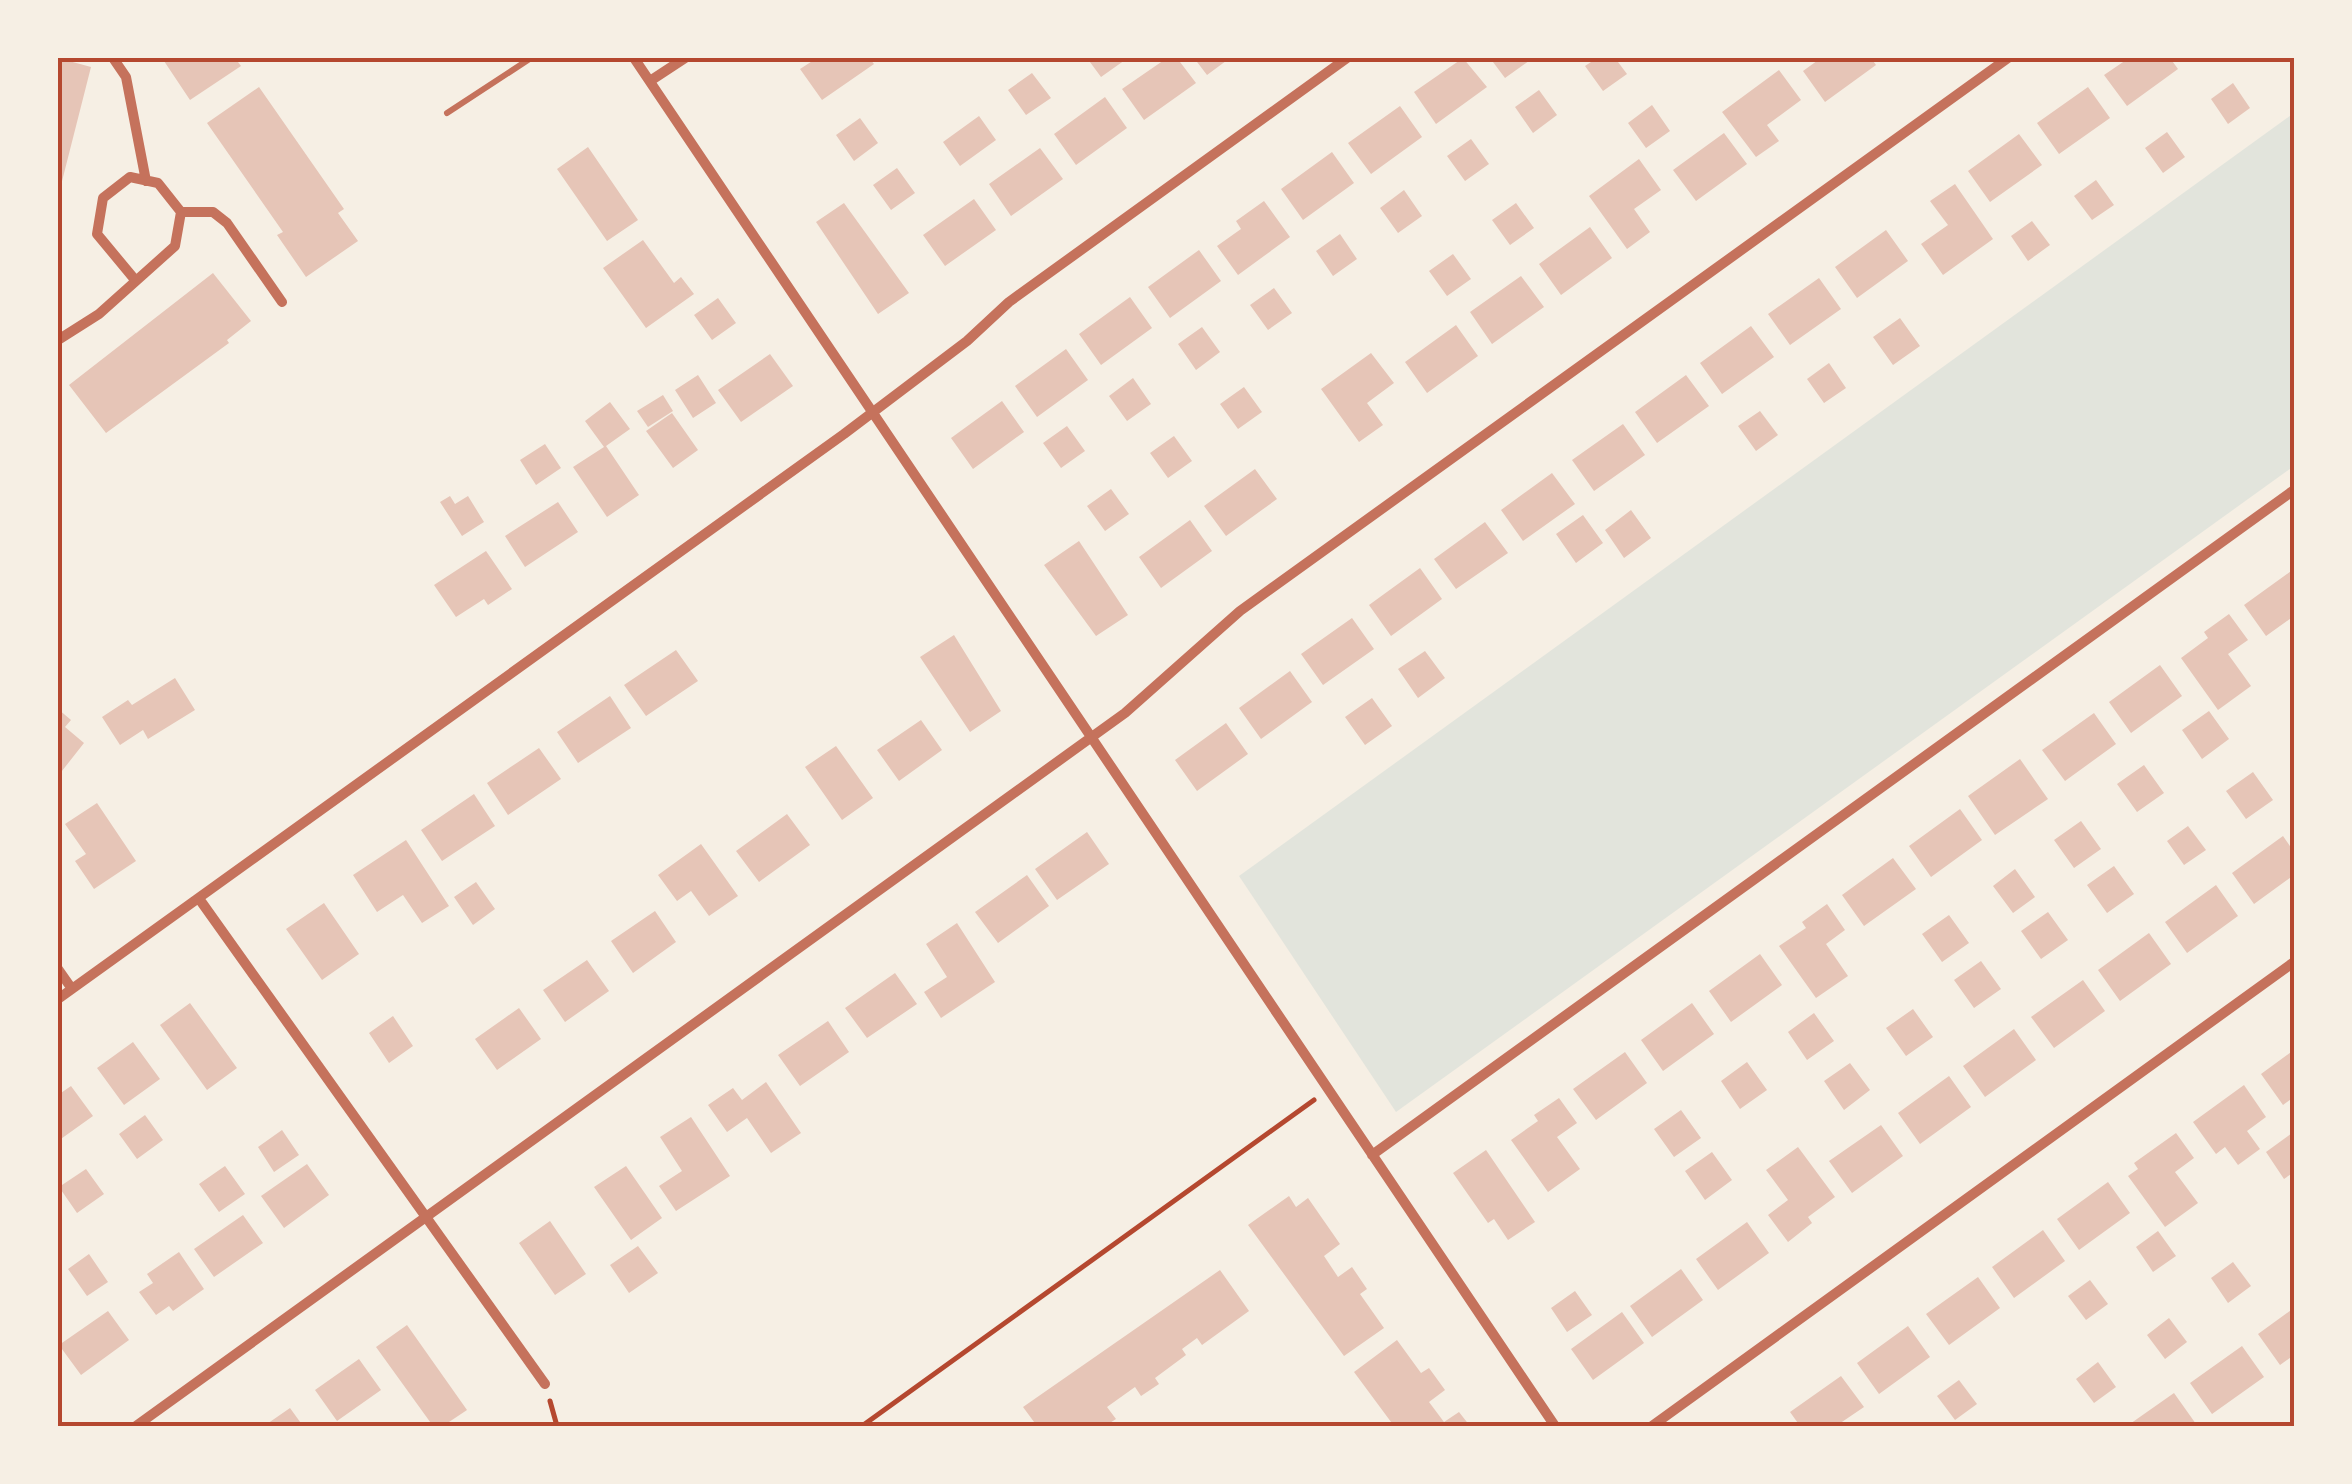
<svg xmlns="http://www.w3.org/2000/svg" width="2352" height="1484" viewBox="0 0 2352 1484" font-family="'Archivo Narrow',sans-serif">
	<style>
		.green { fill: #e2e4dc }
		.building { fill: #e6c5b7 }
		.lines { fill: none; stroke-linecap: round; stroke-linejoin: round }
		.path { stroke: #b5482f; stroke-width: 5 }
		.service { stroke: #c5725c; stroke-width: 6 }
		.minor { stroke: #c5725c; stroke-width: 10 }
		.neatline { fill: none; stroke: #b5482f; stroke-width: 4 }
	</style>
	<rect width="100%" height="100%" fill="#f6efe4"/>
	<path class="green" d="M2294,113V466L1396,1112L1239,876Z"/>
	<path class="building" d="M58,58L91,67L59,193H58Z
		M162,58H235L241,66L190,100Z
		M817,58H869L874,64L822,100L800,69Z
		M1087,58H1123L1125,60L1101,77Z
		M1167,58H1177L1196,83L1144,120L1122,89Z
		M1194,58H1230L1207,75Z
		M1463,58L1487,87L1436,124L1414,92Z
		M1490,58H1533L1505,78Z
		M1597,58H1615L1627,74L1603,91L1585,66Z
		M1821,58H1871L1876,65L1825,102L1803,71Z
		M2129,58H2170L2178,69L2127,106L2104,75Z
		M1779,70L1801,100L1767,125L1779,141L1756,157L1722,112Z
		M1032,73L1051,98L1026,115L1008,90Z
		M2233,83L2250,108L2228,124L2211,99Z
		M259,87L344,209L338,213L358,241L306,277L277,235L283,232L207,123Z
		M2088,87L2110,118L2059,154L2037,123Z
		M1539,90L1557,115L1533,133L1515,107Z
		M1105,97L1127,128L1076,165L1054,134Z
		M1652,105L1670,131L1646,148L1628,123Z
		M1400,106L1422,137L1371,174L1348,143Z
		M979,116L996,140L960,166L943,142Z
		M860,118L878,143L854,161L836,135Z
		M2167,132L2185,157L2163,173L2145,148Z
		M1724,133L1747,164L1696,201L1673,170Z
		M2019,134L2042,165L1990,202L1968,171Z
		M1471,139L1489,164L1465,181L1447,156Z
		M588,147L638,220L607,241L557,169Z
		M1040,148L1063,179L1011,216L989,184Z
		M1332,152L1354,183L1303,220L1281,189Z
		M1639,159L1661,190L1634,209L1650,232L1627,249L1589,196Z
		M897,168L915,193L891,210L873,185Z
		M2096,180L2114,205L2092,220L2074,196Z
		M1955,184L1993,239L1943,275L1921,244L1948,225L1930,201Z
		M1404,190L1422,216L1398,233L1380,208Z
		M974,199L996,230L945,266L923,235Z
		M1264,201L1290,237L1238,275L1217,246L1241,229L1236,221Z
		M844,203L909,293L878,314L816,222Z
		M1516,203L1534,228L1510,245L1492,220Z
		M2032,221L2050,245L2028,261L2011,236Z
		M1590,227L1612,258L1561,295L1539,264Z
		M1886,230L1908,261L1857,298L1835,267Z
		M1340,234L1357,259L1333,276L1316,251Z
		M643,240L674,283L681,277L694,294L646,328L603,268Z
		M1199,250L1221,281L1170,318L1148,287Z
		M1453,254L1471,279L1447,296L1429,271Z
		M213,273L251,321L227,340L229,343L106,433L69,385Z
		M1521,276L1544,307L1492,344L1470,312Z
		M1819,278L1841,309L1790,345L1768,314Z
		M1274,288L1292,313L1268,330L1250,305Z
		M1130,297L1152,328L1101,365L1079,334Z
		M718,298L736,323L712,340L694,315Z
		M1900,318L1920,346L1893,365L1873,337Z
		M1456,325L1478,356L1427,393L1405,362Z
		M1751,326L1774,357L1722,394L1700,363Z
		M1202,327L1220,352L1196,370L1178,344Z
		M1066,349L1088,380L1037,417L1015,386Z
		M1371,353L1394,383L1367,403L1383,425L1359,442L1321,389Z
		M770,354L793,386L741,422L718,390Z
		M1829,363L1846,388L1824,403L1807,379Z
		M698,375L716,403L693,418L675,390Z
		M1686,375L1709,406L1657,443L1635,412Z
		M1133,378L1151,404L1127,421L1109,396Z
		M1244,387L1262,412L1238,429L1220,404Z
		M663,395L673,411L648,427L637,411Z
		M1002,401L1024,432L973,469L951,438Z
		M610,402L630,429L606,446L639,495L607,517L573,467L604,447L585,421Z
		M1760,411L1778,435L1756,451L1738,426Z
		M672,413L698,450L673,468L646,431Z
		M1623,424L1645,455L1594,491L1572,460Z
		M1067,426L1085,451L1061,468L1043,443Z
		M1174,436L1192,461L1168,478L1150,453Z
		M545,444L561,468L536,485L520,460Z
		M1255,469L1277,499L1226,536L1204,506Z
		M1552,473L1575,504L1523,541L1501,510Z
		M1111,489L1129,514L1105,531L1087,506Z
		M450,496L455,504L468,496L484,522L462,536L440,502Z
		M558,502L578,532L525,567L505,536Z
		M1631,510L1651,538L1624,558L1605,530Z
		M1583,515L1603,543L1576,563L1556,534Z
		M1190,520L1212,551L1161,588L1139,557Z
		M1485,522L1508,553L1456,589L1434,559Z
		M1079,541L1128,615L1096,636L1044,565Z
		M486,551L512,589L488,605L484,599L456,617L434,585Z
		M1420,568L1442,599L1391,636L1369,605Z
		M2294,569V616L2266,636L2244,605Z
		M2229,614L2248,640L2228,654L2251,686L2218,710L2181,658L2208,638L2204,632Z
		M1352,618L1374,649L1323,685L1301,654Z
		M954,635L1001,711L970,732L920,657Z
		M676,650L698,681L646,716L624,685Z
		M1425,651L1445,678L1418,698L1398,669Z
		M2160,665L2182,696L2131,733L2109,702Z
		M1290,671L1312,702L1261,739L1239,708Z
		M175,678L195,710L148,739L143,730L120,745L102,717L128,700L132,705Z
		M610,696L631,728L578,763L557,732Z
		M1372,698L1392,726L1365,745L1345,717Z
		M58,709L71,720L65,727L84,743L58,776Z
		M2209,711L2229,739L2202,759L2182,730Z
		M2094,713L2116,744L2065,781L2042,750Z
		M921,720L942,750L899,781L877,750Z
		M1226,723L1248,754L1197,791L1175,760Z
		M836,746L873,798L842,820L805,767Z
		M539,748L561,779L508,815L487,783Z
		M2020,759L2048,799L1995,835L1968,796Z
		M2144,765L2164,793L2137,812L2117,784Z
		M2253,772L2273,800L2246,819L2226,791Z
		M474,794L495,826L442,861L421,830Z
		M97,803L136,861L94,889L75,861L86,854L65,824Z
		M1960,809L1982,840L1931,877L1909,846Z
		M787,814L810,845L759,882L736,851Z
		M2081,821L2101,849L2074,868L2054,840Z
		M2188,826L2206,850L2184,865L2167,841Z
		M1087,832L1109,864L1057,900L1035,869Z
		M2283,836L2294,852V875L2254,904L2232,873Z
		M406,840L449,906L422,923L403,895L377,912L353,875Z
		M701,844L738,896L709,916L691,891L677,901L658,875Z
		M1893,858L1916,889L1864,926L1842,895Z
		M2114,866L2134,894L2107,913L2087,885Z
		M2015,869L2035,897L2013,913L1993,886Z
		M1027,875L1049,906L998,943L975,912Z
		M476,882L495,909L473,925L454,897Z
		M2216,885L2238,916L2187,953L2165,922Z
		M324,903L359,954L322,980L286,929Z
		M1827,904L1845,930L1826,944L1848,976L1816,998L1779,946L1806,928L1802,922Z
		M655,911L676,942L633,973L611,941Z
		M2048,912L2068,940L2041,959L2021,931Z
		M1949,915L1969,943L1942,962L1922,934Z
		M957,923L995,982L941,1018L924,992L947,977L926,944Z
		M2149,933L2171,964L2120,1001L2098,970Z
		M1760,954L1782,985L1731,1022L1709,991Z
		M587,960L609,991L565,1022L543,990Z
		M1981,961L2001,989L1974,1008L1954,980Z
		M895,973L917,1004L867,1038L845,1008Z
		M2083,980L2105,1011L2054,1048L2031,1017Z
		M190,1003L237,1068L207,1090L160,1025Z
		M1692,1003L1714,1034L1663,1071L1641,1040Z
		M519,1008L541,1039L497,1070L475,1039Z
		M1913,1009L1933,1037L1906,1056L1886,1028Z
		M1814,1013L1834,1041L1807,1060L1788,1032Z
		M393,1016L413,1046L389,1063L369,1033Z
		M828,1021L849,1052L800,1086L778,1055Z
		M2014,1029L2036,1060L1985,1097L1963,1066Z
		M133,1042L160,1079L124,1105L97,1068Z
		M2294,1050V1097L2283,1105L2261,1074Z
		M1625,1052L1647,1083L1596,1120L1573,1089Z
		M1747,1062L1767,1090L1740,1109L1721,1081Z
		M1850,1063L1870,1090L1844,1110L1824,1081Z
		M1949,1076L1971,1107L1920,1144L1898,1113Z
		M766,1082L801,1133L771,1153L747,1118L727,1132L708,1105L733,1088L742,1100Z
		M2244,1085L2266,1117L2247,1131L2260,1149L2238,1165L2225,1147L2216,1154L2193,1122Z
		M71,1086L93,1116L58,1141V1095Z
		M1559,1098L1577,1123L1557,1137L1580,1169L1548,1192L1511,1140L1538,1121L1534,1115Z
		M1681,1110L1701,1138L1674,1157L1654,1129Z
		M145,1115L163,1140L137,1159L119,1134Z
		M691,1117L730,1176L676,1211L659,1186L682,1171L660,1137Z
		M1881,1125L1903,1156L1852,1193L1829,1161Z
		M282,1130L299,1155L274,1172L258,1147Z
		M2176,1133L2194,1158L2175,1172L2198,1203L2165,1227L2128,1176L2138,1169L2134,1163Z
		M2292,1133L2294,1172L2284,1179L2266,1152Z
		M1798,1147L1835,1197L1808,1217L1812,1223L1788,1242L1768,1215L1788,1200L1766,1170Z
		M1486,1150L1535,1222L1508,1240L1494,1219L1488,1223L1453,1173Z
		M1712,1152L1732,1180L1705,1200L1685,1171Z
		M307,1164L329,1195L284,1228L261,1196Z
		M225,1166L245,1194L219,1212L199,1184Z
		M626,1166L662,1218L631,1240L594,1187Z
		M86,1169L104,1194L77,1213L59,1187Z
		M2108,1182L2130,1213L2079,1250L2057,1219Z
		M1289,1196L1296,1207L1308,1198L1340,1244L1324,1256L1338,1277L1352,1267L1367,1289L1360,1294L1384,1328L1344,1356L1248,1225Z
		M243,1215L263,1243L214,1277L194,1249Z
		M550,1221L586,1274L555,1295L519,1243Z
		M1747,1222L1769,1253L1718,1290L1696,1259Z
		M2043,1230L2065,1261L2014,1298L1992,1267Z
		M2158,1231L2176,1256L2153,1272L2136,1247Z
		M638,1246L658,1273L629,1293L610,1265Z
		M179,1252L204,1289L173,1311L169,1306L156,1315L139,1292L153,1283L147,1274Z
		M89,1254L108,1282L87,1296L68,1269Z
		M2233,1262L2251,1286L2228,1303L2211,1278Z
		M1681,1269L1703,1300L1652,1337L1630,1306Z
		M1220,1270L1249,1311L1202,1345L1197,1338L1182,1349L1186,1355L1155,1378L1159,1384L1141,1396L1135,1387L1107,1407L1116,1419L1105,1426H1037L1023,1407Z
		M1978,1277L2000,1308L1949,1345L1926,1314Z
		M2090,1280L2108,1304L2086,1320L2068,1296Z
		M1575,1291L1592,1315L1567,1332L1551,1308Z
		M2294,1308V1355L2280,1365L2258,1334Z
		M108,1311L129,1340L81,1375L59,1345Z
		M1622,1312L1644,1343L1593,1380L1571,1349Z
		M2169,1318L2187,1342L2165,1359L2147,1335Z
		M407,1325L467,1410L443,1426H433L376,1347Z
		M1908,1326L1930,1357L1879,1394L1857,1363Z
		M1397,1340L1421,1373L1429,1368L1445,1390L1429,1402L1444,1422L1459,1412L1470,1426H1394L1354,1372Z
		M2242,1346L2264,1377L2212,1414L2190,1383Z
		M359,1359L381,1390L337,1421L315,1390Z
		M2098,1362L2116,1387L2094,1403L2076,1379Z
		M1841,1376L1864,1407L1836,1426H1800L1790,1412Z
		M1959,1380L1977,1404L1955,1420L1937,1396Z
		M2174,1393L2196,1424L2127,1426Z
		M290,1408L303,1426H264Z"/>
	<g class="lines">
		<path class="path" d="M550,1401L557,1426
			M862,1426L1314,1100"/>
		<path class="service" d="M447,113L531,58"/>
		<path class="minor" d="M113,58L126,77L146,181
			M634,58L1555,1426
			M650,81L685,58
			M181,212H213L227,223L282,302
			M58,340L99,314L175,246L181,212L158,183L130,177L103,198L97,234L136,281
			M200,900L545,1384
			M58,969L72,989
			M58,999L844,434L967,341L1009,302L1347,58
			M1372,1155L2294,490
			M136,1426L1125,713L1240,611L2008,58
			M1652,1426L2294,962"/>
	</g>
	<rect width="2352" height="1484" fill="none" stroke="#f6efe4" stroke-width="120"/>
	<rect x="60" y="60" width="2232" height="1364" class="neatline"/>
</svg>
